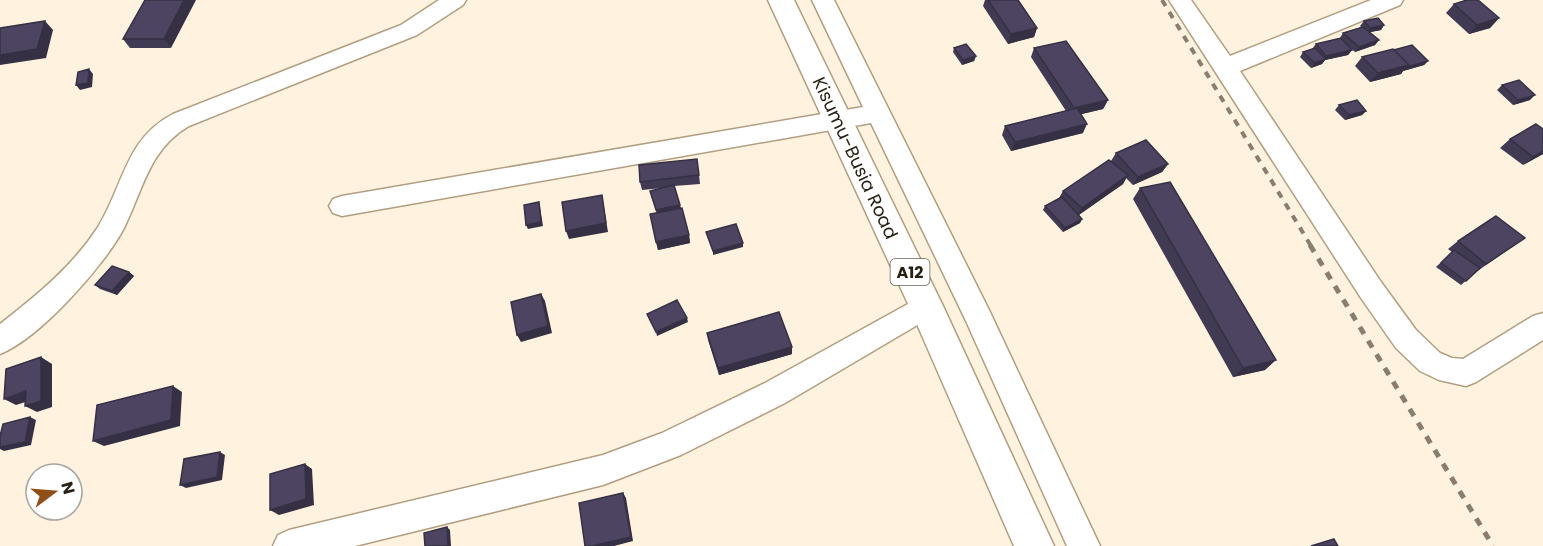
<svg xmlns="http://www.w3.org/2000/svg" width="1543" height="546" viewBox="0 0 1543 546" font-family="Poppins,sans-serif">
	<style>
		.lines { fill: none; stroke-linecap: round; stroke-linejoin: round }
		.minor-casing { stroke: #b29e80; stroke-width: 3 }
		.trunk-casing { stroke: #b29e80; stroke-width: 3 }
		.minor { fill: #fff; fill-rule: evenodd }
		.trunk { fill: #fff; fill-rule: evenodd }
		.rail-far1 { stroke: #887e6f; stroke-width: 4; stroke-dasharray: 7 7; stroke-linecap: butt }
		.rail { stroke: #887e6f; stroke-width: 5; stroke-dasharray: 8 8; stroke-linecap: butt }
		.wall { fill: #413a53 }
		.shaded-wall { fill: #353044 }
		.building { fill: #4c4461; stroke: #353044; stroke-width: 1.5 }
		.labels { text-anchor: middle; stroke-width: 6; stroke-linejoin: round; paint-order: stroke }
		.shield { fill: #fff; stroke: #68625a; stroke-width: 1.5 }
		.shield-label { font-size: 16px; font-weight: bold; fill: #271f13 }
		.street-label { font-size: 18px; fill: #271f13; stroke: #fff }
	</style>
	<rect width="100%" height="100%" fill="#fff3df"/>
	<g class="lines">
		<defs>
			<path id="minor" d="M439,0H466L463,5L417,35L189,126C149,149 143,190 124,228C105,265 39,339 0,354V324C36,296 73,266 98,227C124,185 125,139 173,114L401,25Z
				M812,0H834L989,310L1100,546H1067L966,321L871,123L342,216L333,213L329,206L333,199L342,196L863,107Z
				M1169,0H1191L1230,56L1371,0H1403L1400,5L1240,71L1381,282L1416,330L1440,353L1452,358L1463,359L1533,316L1543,313V340L1476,382L1466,386L1439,380L1420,371L1396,348L1361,298Z
				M926,294L936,298L940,306L936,314L785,403L681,455L603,485L355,546H273L278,535L289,530L603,455L662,433L765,383Z"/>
			<path id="trunk" d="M768,0H794L943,306L1054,546H1014L909,306Z"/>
		</defs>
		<use href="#minor" class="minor-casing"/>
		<use href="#trunk" class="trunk-casing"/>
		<use href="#minor" class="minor"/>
		<use href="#trunk" class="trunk"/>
		<path class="rail-far1" d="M1162,0L1311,246"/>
		<path class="rail" d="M1310,245L1493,546"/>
	</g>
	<path class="wall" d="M145,0L171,48H130L123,39Z
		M985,0H1018L1037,28L1034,37L1008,44L983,6Z
		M1454,4L1499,18L1490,28L1469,34L1446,13Z
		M1364,21L1384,25L1381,30L1370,32L1379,40L1375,45L1355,52L1345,43L1352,50L1348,55L1325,60L1322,64L1311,68L1300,57L1303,52L1312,49L1316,44L1340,38L1343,33L1361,27L1360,26Z
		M954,48L976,56L974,61L962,65L953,52Z
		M1034,48L1108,100L1103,109L1081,114L1083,133L1011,151L1002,135L1005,126L1066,111L1031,57Z
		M1394,50L1428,61L1424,65L1403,71L1401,74L1370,82L1355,66L1362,57Z
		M1502,85L1530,100L1513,105L1497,90Z
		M1339,105L1366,111L1362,115L1345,120L1335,110Z
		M1543,129V154L1523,165L1500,148L1510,139Z
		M1116,153L1168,164L1162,172L1133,185L1126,178L1123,184L1079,215L1082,219L1080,223L1063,232L1043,210L1045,206L1059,198L1063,191L1111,161Z
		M699,175L700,184L674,186L689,235L690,243L658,250L650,214L657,213L650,191L663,188L642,190L640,182Z
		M1140,188L1265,370L1233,377L1133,199Z
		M1525,238L1476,272L1461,285L1436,267L1452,252L1448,249L1458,241Z
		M129,272L134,276L117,295L100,289L95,285Z
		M707,333L792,354L719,375L708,340Z"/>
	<path class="shaded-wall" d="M184,0H196L171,48L164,39Z
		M1499,18L1490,28L1469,34L1477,25Z
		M45,21L53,30L46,58L0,65V55Z
		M1384,25L1381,30L1366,33L1370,28Z
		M1037,28L1034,37L1008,44L1011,34Z
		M1379,40L1375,45L1355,52L1359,47Z
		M1352,50L1348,55L1325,60L1322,64L1311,68L1315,63L1323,60L1326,56Z
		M976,56L974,61L962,65L963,60Z
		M1428,61L1424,65L1403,71L1401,74L1370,82L1378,73Z
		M89,69L93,74L92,87L80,90L76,85Z
		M1535,95L1530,100L1513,105L1518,100Z
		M1108,100L1103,109L1070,117L1074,108Z
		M1366,111L1362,115L1345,120L1349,115Z
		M1087,124L1083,133L1011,151L1015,142Z
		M1543,151V154L1523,165L1533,157Z
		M1168,164L1162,172L1133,185L1138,177Z
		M1128,175L1123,184L1077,216L1082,208Z
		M602,195L608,232L569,239L566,231Z
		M539,202L540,207L543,226L528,229L526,225Z
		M680,205L681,209L657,215L656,210Z
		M1082,219L1080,223L1063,232L1065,228Z
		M689,235L690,243L658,250L656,242Z
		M743,243V247L713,255V251Z
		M129,272L134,276L117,295L112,291Z
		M541,294L545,301L552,333L521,342L517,335Z
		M687,318L688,322L657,336L656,332Z
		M792,347V354L719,375L718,368Z
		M41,357L52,364V407L37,412L25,406Z
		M1276,360L1265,370L1233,377L1243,368Z
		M173,386L182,392L180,426L104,446L93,441Z
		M26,391L38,398L16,405L4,399Z
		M30,417L36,420L31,445L4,451L0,449V447Z
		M220,452L225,455L222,480L186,488L180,485Z
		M305,464L312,469L314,505L279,515L270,510Z
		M623,493L626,498L633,541L614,546H592Z
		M447,527L450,530L451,546H448Z"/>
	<path class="building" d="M145,0H184L164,39H123Z
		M988,0H1018L1037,28L1011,34Z
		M1467,0H1478L1499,18L1477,25L1454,4Z
		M1378,18L1384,25L1370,28L1364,21Z
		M45,21L37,49L0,55V28Z
		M1363,27L1379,40L1359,47L1343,33Z
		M1341,38L1352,50L1326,56L1316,44Z
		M1066,41L1108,100L1074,108L1034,48Z
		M966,44L976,56L963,60L954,48Z
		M1412,45L1428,61L1407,67L1409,65L1394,50Z
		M1315,48L1326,59L1315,63L1303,52Z
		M1393,49L1409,65L1378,73L1362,57Z
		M89,69L88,83L76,85L78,72Z
		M1519,80L1535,95L1518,100L1502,85Z
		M1357,100L1366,111L1349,115L1339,105Z
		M1077,108L1087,124L1015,142L1005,126Z
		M1536,124L1543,129V151L1533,157L1510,139Z
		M1146,140L1168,164L1138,177L1116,153Z
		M697,159L699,175L640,182L639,165Z
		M1109,160L1128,175L1082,208L1063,191Z
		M1170,182L1276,360L1243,368L1140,188Z
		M674,185L680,205L656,210L650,191Z
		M602,195L606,223L566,231L562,202Z
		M1062,197L1082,219L1065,228L1045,206Z
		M539,202L541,222L526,225L524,205Z
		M682,208L689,235L656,242L650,214Z
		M1496,216L1525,238L1486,264L1458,241Z
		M736,224L743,243L713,251L706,232Z
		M1454,250L1480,268L1466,281L1441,263Z
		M112,266L129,272L112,291L95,285Z
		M541,294L548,326L517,335L511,302Z
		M677,300L687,318L656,332L647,314Z
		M779,312L792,347L718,368L707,333Z
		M41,357V401L25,406L26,391L4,399L6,369Z
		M173,386L171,420L93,441L97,405Z
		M30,417L25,442L0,447V436L3,424Z
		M220,452L217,477L180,485L184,459Z
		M305,464L306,499L270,510V474Z
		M623,493L631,537L592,546H585L579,503Z
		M447,527L448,546H425L424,533Z
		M1334,539L1338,546H1311Z"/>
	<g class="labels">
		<rect class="shield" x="890.5" y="259" width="39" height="26" rx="4.5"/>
		<g class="shield-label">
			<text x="910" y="278">A12</text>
		</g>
		<g class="street-label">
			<text transform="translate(855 158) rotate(65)" y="6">Kisumu-Busia Road</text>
		</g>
	</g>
	<g transform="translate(54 492) rotate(74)"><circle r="28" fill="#ffffff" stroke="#a9a5a1" stroke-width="1.5"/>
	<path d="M0-4.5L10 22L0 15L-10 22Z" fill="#904f19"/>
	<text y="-9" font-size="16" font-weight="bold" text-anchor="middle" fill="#271f13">N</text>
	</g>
</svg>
